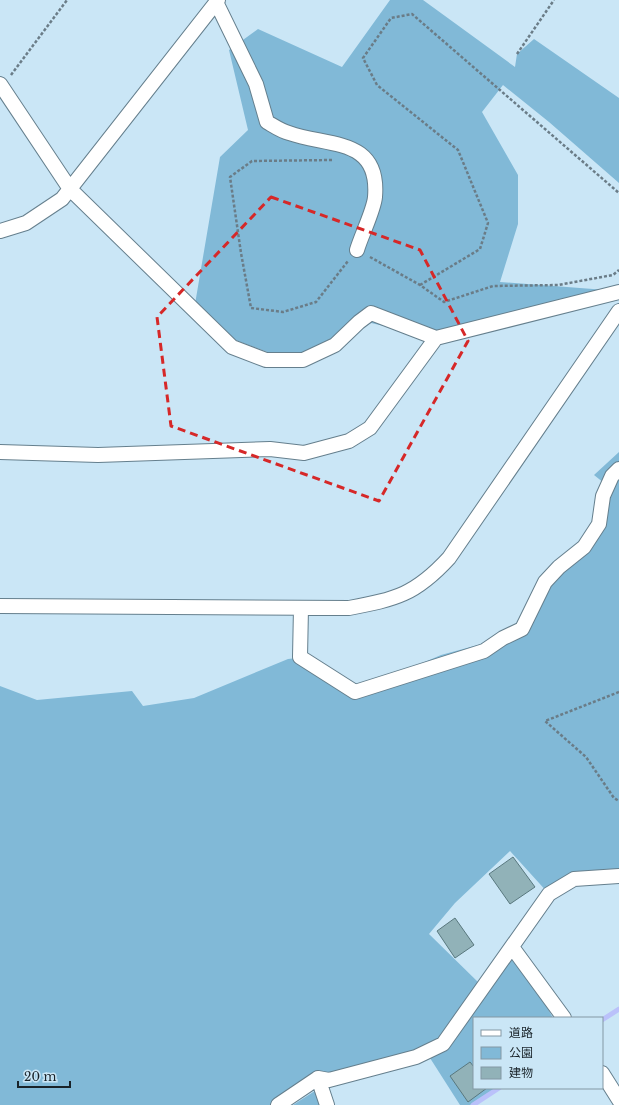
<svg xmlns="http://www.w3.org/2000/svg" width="619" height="1105" viewBox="0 0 619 1105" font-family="'Libre Baskerville','Noto Sans JP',serif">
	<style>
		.green { fill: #81b9d7 }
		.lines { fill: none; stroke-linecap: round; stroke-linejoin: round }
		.stream { stroke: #bac1fa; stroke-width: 5 }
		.building { fill: #91b2b8; stroke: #59787e }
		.minor-casing { stroke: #657f8d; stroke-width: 16 }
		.path { stroke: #6a7c87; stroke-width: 2.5; stroke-dasharray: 3 2; stroke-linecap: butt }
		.minor { stroke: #fff; stroke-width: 14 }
		.marked { fill: none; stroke: #d62828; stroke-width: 3; stroke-dasharray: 8 5; stroke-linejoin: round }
	</style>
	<rect width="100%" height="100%" fill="#cae6f6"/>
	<path class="green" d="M390,0H423L515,67L517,54L534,39L619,98V183L549,122L503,85L482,112L518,175V224L500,282L619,291L436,338L371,323L289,360L219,334L194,310L220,157L248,130L229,50L258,29L342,67Z
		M619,452V468L604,483L594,475Z
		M619,469V874H610L549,894L510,851L455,903L429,934L480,984L446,1041L517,953L553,1018H474V1088H499L473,1105H460L430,1058L442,1045L318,1078L280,1105H0V686L37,700L132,691L143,706L194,698L288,659L297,658L355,692L441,655L518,634L545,582L585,549Z
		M321,1087L327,1105H293Z"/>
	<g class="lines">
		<path class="stream" d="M602,1020L619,1009
			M473,1105L499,1088"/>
	</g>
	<path class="building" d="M513,857L535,887L510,904L489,874Z
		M455,918L474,945L455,958L437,931Z
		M470,1062L474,1067V1088H487L468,1102L450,1076Z"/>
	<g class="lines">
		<defs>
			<path id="minor" d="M216,2L256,84L267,122C274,126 281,131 289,133C328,147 380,137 375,197C374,210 361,236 357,250
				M0,84L70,189L232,347L266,360H303L335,345L359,322L371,313L436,338L619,292
				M0,231L26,223L62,199L218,0
				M0,452L98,455L270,449L304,453L349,441L370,428L436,338
				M0,606L349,608C396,599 415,595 449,558L619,311
				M301,608L300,657L355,692L484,651L503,638L522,629L545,582L559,567L584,547L599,524L603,496L612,476L619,469
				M512,947L564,1018
				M602,1073L619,1100
				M318,1078L327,1105
				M278,1105L318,1078L329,1080L416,1057L443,1044L549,894L574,879L619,876"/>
		</defs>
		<use href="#minor" class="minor-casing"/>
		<path class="path" d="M517,54L554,0
			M11,75L67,0
			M332,160L252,161L230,177L241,253L251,308L283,312L316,302L348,261
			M370,257L420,285L444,302L493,286L558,285L613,275L619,270
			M420,285L480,249L488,223L458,150L377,85L363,58L391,18L412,14L619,193
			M619,692L545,721L586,757L614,798L619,801"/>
		<use href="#minor" class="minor"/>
	</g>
	<path class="marked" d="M271,197L420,250L468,341L379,501L171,426L157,317Z"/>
	<rect x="473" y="1017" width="130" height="72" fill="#cae6f6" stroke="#8398a4"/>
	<rect x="481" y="1030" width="20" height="6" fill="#ffffff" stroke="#8398a4"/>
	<text x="509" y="1037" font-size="12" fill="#192329">道路</text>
	<rect x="481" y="1047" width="20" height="12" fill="#81b9d7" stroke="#8398a4"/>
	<text x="509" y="1057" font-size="12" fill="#192329">公園</text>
	<rect x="481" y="1067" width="20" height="12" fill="#91b2b8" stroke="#8398a4"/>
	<text x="509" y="1077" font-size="12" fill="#192329">建物</text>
	<path d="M18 1081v6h52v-6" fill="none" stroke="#192329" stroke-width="2"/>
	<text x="24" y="1081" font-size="12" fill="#192329" stroke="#cae6f6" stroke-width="3" paint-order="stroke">20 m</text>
</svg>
